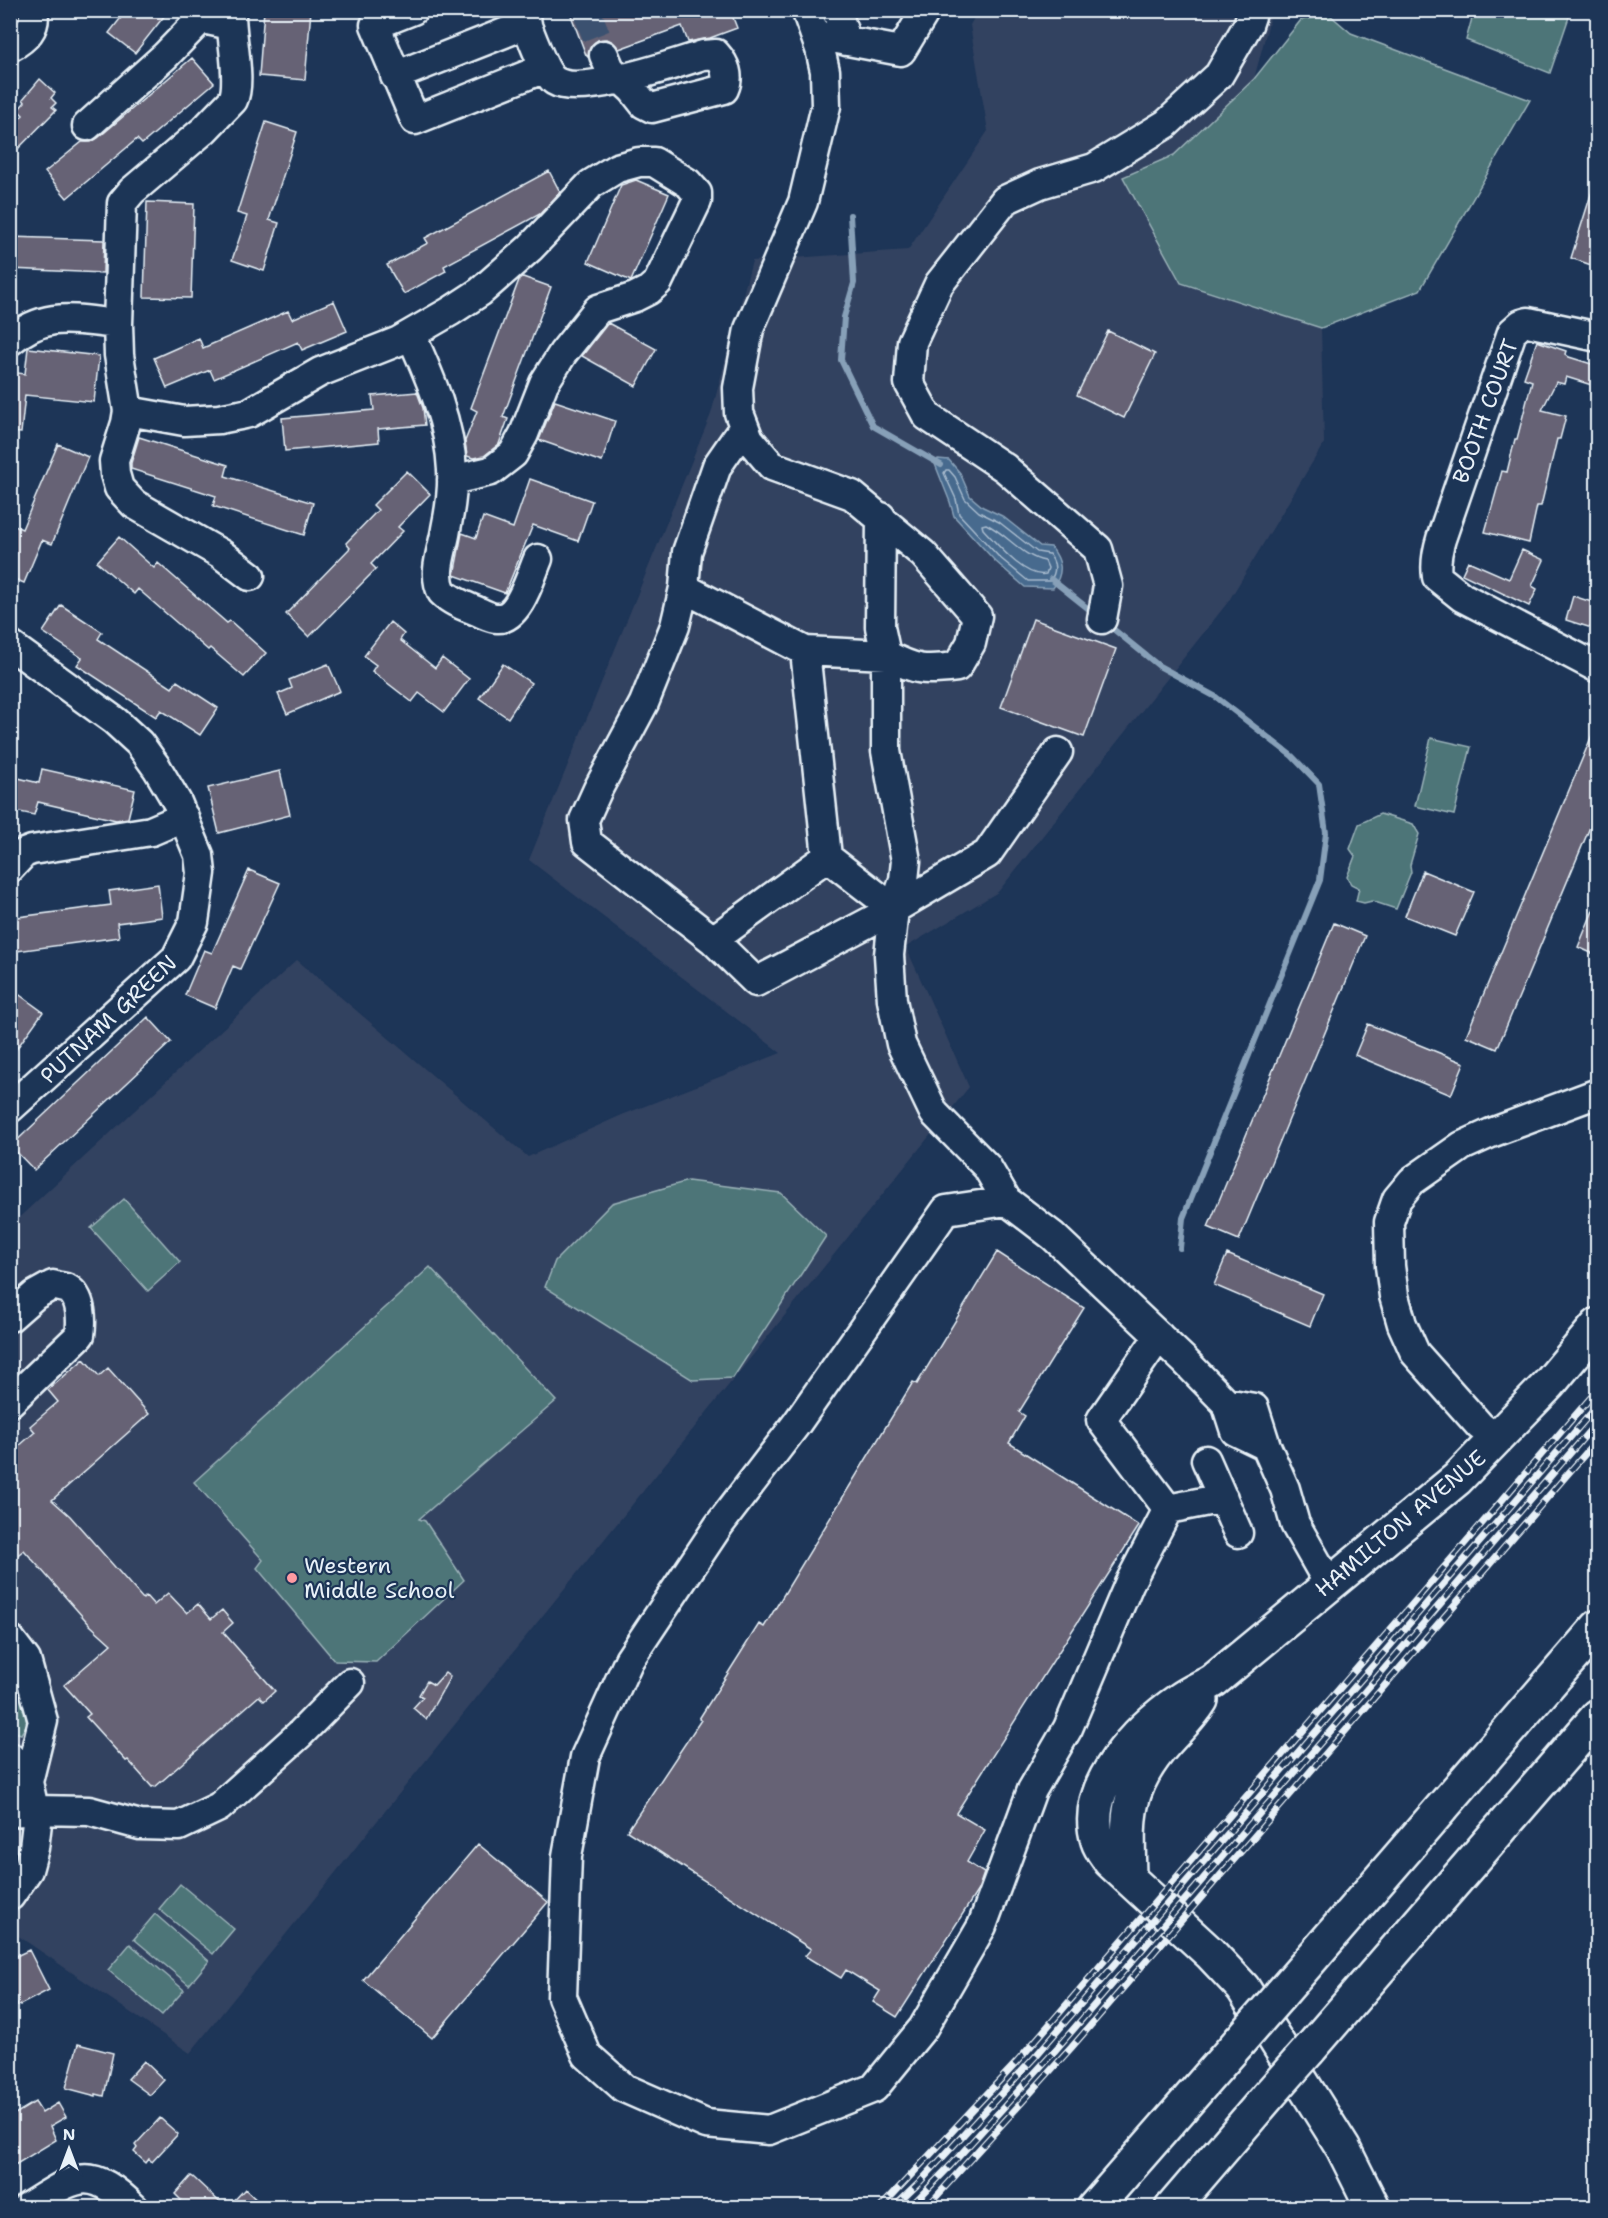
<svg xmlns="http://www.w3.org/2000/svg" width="1608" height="2218" viewBox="0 0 1608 2218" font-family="'Shantell Sans',sans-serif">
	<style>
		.built { fill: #334260 }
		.green { fill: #4d7478; stroke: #9ab2b8; stroke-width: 1.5 }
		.water { fill: #476a8e; stroke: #87a0b8; stroke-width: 1.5 }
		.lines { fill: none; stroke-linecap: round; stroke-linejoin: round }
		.shore { stroke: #a8bbce; stroke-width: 1.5 }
		.stream { stroke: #87a0b8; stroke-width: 6 }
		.building { fill: #666274; stroke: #e8f1f8; stroke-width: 1.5 }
		.minor-tunnel { stroke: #3b516f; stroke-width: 28; stroke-dasharray: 28 14; stroke-linecap: butt }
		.minor-casing { stroke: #e8f1f8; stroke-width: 33 }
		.major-casing { stroke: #e8f1f8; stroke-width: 38 }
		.highway-casing { stroke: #e8f1f8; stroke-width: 38 }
		.minor { stroke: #1d3557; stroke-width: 28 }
		.major { stroke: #1d3557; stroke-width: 33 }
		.highway { stroke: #1d3557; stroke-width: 33 }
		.rail-casing { stroke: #e8f1f8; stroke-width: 7 }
		.rail { stroke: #1d3557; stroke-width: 4.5; stroke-dasharray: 14; stroke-linecap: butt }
		.highway-bridge-casing { stroke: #e8f1f8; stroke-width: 38; stroke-linecap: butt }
		.highway-bridge { stroke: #1d3557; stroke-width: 33 }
		.poi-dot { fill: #ff9aa2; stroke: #1d3557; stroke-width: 2 }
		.labels { text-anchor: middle; stroke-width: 4.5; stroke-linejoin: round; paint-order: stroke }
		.street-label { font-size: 22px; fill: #e8f1f8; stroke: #1d3557 }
		.poi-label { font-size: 22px; fill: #e8f1f8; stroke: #1d3557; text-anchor: start }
	</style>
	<rect width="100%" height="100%" fill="#1d3557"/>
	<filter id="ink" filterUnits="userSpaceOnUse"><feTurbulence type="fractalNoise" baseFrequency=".0167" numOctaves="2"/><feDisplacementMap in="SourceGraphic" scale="12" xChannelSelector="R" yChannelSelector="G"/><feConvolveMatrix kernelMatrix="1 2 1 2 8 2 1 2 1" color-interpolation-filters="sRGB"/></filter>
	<g filter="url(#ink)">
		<path class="built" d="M978,11H1272L1254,79L1174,155L1123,177L1181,283L1321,328L1324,443L1228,602L998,892L906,947L969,1087L190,2053L11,1931V1225L297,960L528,1157L622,1115L781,1053L529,860L711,414L752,261L908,250L988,131L970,25Z"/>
		<path class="green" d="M1474,11H1571L1550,73L1466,40Z
			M1330,15L1351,33L1530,100L1420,290L1321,328L1181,283L1123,177L1174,155L1254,79L1301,20Z
			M1431,738L1471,747L1454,815L1415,806Z
			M1380,814L1413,824L1419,834L1410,865L1411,872L1396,909L1372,901L1364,903L1356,901L1359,888L1351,884L1347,877L1355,856L1350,849L1359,824Z
			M688,1181L781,1193L826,1236L733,1378L693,1380L545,1287L555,1261L612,1203Z
			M124,1199L180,1262L148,1291L91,1228Z
			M430,1267L556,1401L419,1519L425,1521L464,1580L376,1662L335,1661L257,1568L263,1560L194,1482Z
			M10,1674L21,1679L27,1724L21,1734L11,1731Z
			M180,1884L234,1929L213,1954L159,1909Z
			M155,1914L209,1961L189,1985L134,1939Z
			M130,1944L184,1990L162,2015L108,1970Z"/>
		<path class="water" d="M938,459L949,460L960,473L970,496L983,507L1002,516L1040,546L1051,547C1062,561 1064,572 1053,588L1025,587L995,561L954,516L950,502L935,464Z"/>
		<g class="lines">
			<path class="shore" d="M946,470H949L955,477L965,499L979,512L999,522L1037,552L1049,554C1056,563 1057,571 1050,581H1028L999,557L959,514L956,499L944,473Z
				M986,524C1007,534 1022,557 1045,561L1048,568L1046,574C1025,579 996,543 983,529L982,525Z"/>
			<path class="stream" d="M850,215L854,283L844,317L841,360L873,426L941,465
				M1051,579L1095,614
				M1107,624L1159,666L1216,697L1292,756L1319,784L1326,833L1320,880L1183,1218L1180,1248"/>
		</g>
		<path class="building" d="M127,10H169L135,53L109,33Z
			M264,10H311L305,80L259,76Z
			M569,10H730L737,28L710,38L688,42L682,26L619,49L613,42L607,39L598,40L591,46L588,57L586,55Z
			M192,58L214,83L142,144L137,139L67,198L45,172L82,142H91L98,138Z
			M40,79L55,93L51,98L56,103L52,107L56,110L10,157V128L23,115L18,110L25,102L23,99Z
			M266,122L297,132L269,220L279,223L264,271L232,260L247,216L237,213Z
			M549,171L560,192L540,214L444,266L446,271L404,294L387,265L428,243L425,238Z
			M636,180L669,194L631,281L588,262L621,185Z
			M1594,185H1598V256L1594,266L1571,258Z
			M147,202L194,204L191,298L144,297Z
			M10,237L104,240L103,273L10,269Z
			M523,277L551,287L503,417L508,419L499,444L484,456L473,458L467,456L465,441L477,411L471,408L519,280Z
			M334,301L347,331L302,350L298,342L214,379L210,370L167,388L154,358L199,338L203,348L288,311L292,319Z
			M608,323L656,349L636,386L582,356Z
			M1108,331L1155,354L1124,418L1077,395Z
			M1537,341L1566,351L1565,354L1569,357L1598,366V387L1566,377L1564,384L1556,382L1542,410L1566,416L1560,439H1557L1541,506H1537L1529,543L1485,532L1502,471L1507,472L1515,439H1517L1532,381L1524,378Z
			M28,348L99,356L94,402L25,395L21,433L10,432V372L25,374Z
			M417,392L423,408L425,425L378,429L379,442L285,451L282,418L374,410L372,396Z
			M555,401L615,421L602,462L539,440Z
			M139,437L228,465L225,476L313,503L304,535L213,506L216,496L131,469V463Z
			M58,444L88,457L52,544L42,540L24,583L10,577V524L22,529Z
			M407,471L430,494L398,527L403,531L371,564L376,569L309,637L286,614L350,548L346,543L378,510L373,505Z
			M530,479L592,501L578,541L533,525L505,593L454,575L462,533L476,538L483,517L513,528Z
			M119,537L154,568L158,563L227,623L230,621L266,653L244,677L210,648L208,650L138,589L134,594L97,562Z
			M1522,550L1544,560L1532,586L1537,589L1529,606L1462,574L1468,561L1509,579Z
			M1573,596L1598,604V630L1566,620Z
			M61,605L102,632L98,639L172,688L177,681L218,708L200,735L161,710L156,717L77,665L82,658L43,632Z
			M1033,619L1116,649L1084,737L1001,707Z
			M390,622L404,634L400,640L435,668L442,658L469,679L444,712L419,693L412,702L372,671L376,665L364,656Z
			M328,664L340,691L287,714L278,694L292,688L289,680Z
			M503,664L531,683L508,718L479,698Z
			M1598,721V808L1497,1049L1466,1036Z
			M42,769L135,790L128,818L116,820L38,802L34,815L10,810V776L39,783Z
			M280,771L290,815L219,833L208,788Z
			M249,870L280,883L240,969L233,966L215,1008L185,995L204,950L212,953Z
			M1423,871L1474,892L1455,936L1405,916Z
			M158,884L162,917L117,923L119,937L10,952V918L111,905L109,891Z
			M1597,901H1598V956L1578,947Z
			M1334,923L1365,936L1239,1240L1208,1227Z
			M17,993L43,1012L10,1058V1002Z
			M148,1017L171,1042L34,1170L11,1146Z
			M1368,1024L1464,1063L1451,1095L1355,1055Z
			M997,1252L1084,1308L1019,1412L1025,1416L1009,1443L1139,1526L956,1813L985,1830L967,1862L984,1873L978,1890L897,2017L873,2002L880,1991L846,1970L841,1978L805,1956L811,1949L627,1831L701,1720L699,1719L759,1624L764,1627L913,1382L917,1384Z
			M1227,1254L1323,1294L1310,1326L1214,1285Z
			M84,1359L99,1376L108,1368L149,1414L52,1500L70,1516L143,1599L146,1596L154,1605L168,1593L187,1613L198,1604L211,1619L222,1610L233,1623L223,1632L275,1691L264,1701L259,1696L155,1787L154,1786L152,1787L128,1760L126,1761L86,1717L90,1714L64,1685L111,1644L90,1625L24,1550L10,1561V1454L35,1432L30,1426L58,1402L48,1390Z
			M445,1673L450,1677L426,1719L413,1708L423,1697L419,1695L427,1681L434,1685Z
			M478,1844L548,1902L432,2038L363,1980Z
			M29,1950L49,1990L18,2006L10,1992V1959Z
			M78,2044L113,2053L104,2096L96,2094V2096L66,2088Z
			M144,2061L164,2080L150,2095L128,2079Z
			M35,2102L42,2113L58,2103L66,2117L50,2126L56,2140L10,2168V2117Z
			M160,2118L178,2134L152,2162L149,2159L146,2163L134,2152L137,2148L135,2145Z
			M191,2176L193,2177L226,2208H175L181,2200L175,2194Z
			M245,2189L265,2208H227Z"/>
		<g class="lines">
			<path class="minor-tunnel" d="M586,10L604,55"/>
			<defs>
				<path id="minor" d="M413,10L375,25L415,120L545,68
					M521,10C527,25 544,74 555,81C581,97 674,64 703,55L716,54C725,64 730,76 724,89L652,108L644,104L633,90L610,69L604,55
					M806,10L820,49L825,71L826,106L803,202L749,329L738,388L739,413L749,439L772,466L852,495L923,554L977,616L971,643L957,667C924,671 917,671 886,655L880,627L881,517
					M837,10L846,41
					M816,35L901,51L926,10
					M10,47C25,39 37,28 33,10
					M395,76L527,24
					M87,126L165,56L197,23L203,19L231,25
					M118,324L119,355L128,411L126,423L114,461L115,474L119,488L134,504L221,554L250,576
					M411,335C430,377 450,423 452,470C453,489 450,510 446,529C443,550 432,572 442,592C452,602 465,606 479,612C484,614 491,618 497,618C519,620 531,575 538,559
					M1598,337L1528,322L1521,324L1512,332L1441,539C1437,552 1435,563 1437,577L1462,597L1598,668
					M10,341C46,310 75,320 118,324L122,203L132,191L204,130L233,100C242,81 230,34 231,10
					M128,411L184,421L219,419L240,415L249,413L320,372L399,341L451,311L480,292L530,248L591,184L617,168L639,162H654L688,183L697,193V201L658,282L649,290L635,297L598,309L563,353L544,383L524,434L513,454L491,471L452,480
					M744,427L717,466L687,552L684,588L675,626L644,703L598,789L584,820L587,842L713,940L827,857L894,909
					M684,588L805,651L886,655V751L906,861L904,880L894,909L889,955L892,1000L901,1044L934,1113L987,1167L1007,1201
					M1102,619L1108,586L1098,549L1005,468L927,416L909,383L912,342L939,284L1005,200L1040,184L1094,168L1166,124L1219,75L1248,25L1253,10
					M10,645L115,721L139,743L157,768L177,802L199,855L201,873L194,922L176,958L10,1108
					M805,651L827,857
					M10,868L24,853L32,850L151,831L184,817
					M713,940L756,982L894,909L987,854L1058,752
					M10,1317L35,1295L53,1285C57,1287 63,1287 68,1289C82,1297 82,1321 80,1335L10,1402
					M1159,1336L1101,1420L1168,1509L1129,1584L1068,1728L1032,1790L982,1926L923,2028L874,2088L769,2130L706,2124L624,2088L587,2055L562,1997L567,1856L585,1757L629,1660L719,1525L797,1423L946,1210L1007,1201L1053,1236L1184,1360L1226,1403L1235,1431L1266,1446
					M1226,1403L1254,1408L1266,1446L1285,1489L1295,1524L1329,1584
					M1497,1439L1480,1426L1415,1353L1402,1324L1394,1296L1390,1266L1389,1222L1397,1199L1412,1181L1462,1146L1491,1133L1598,1093
					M1206,1460L1238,1533
					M1168,1509L1223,1498
					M10,1639L26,1660L43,1721L28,1782
					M10,1757L28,1782L37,1823L34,1848L28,1870L10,1896
					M10,1812L34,1810L89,1811L140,1825L179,1826L219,1807L300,1734L350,1683
					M26,2208C75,2178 88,2162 134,2208"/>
				<path id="major" d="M1129,1877C1128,1823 1123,1795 1159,1750C1174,1731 1188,1721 1201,1700
					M1373,2208L1343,2148L1243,1988L1210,1953L1110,1861C1106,1855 1100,1848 1098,1841C1080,1786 1140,1727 1181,1699C1191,1692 1203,1687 1213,1681L1457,1479L1549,1384L1598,1325"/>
				<path id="highway" d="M1280,1995L1598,1627
					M1309,2050L1598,1716
					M1094,2208L1239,2042
					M1172,2208L1269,2095"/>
			</defs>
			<use href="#minor" class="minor-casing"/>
			<use href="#major" class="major-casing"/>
			<use href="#highway" class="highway-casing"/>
			<use href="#minor" class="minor"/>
			<use href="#major" class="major"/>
			<use href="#highway" class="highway"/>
			<defs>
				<path id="rail" d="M880,2208L1017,2062L1598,1389
					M893,2208L919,2183L1034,2058L1598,1405
					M909,2208L951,2165L1052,2054L1598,1421
					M926,2208L1071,2048L1598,1439"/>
			</defs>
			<use href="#rail" class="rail-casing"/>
			<use href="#rail" class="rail"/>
			<defs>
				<path id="highway-bridge" d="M1239,2042L1280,1995
					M1269,2095L1309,2050"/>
			</defs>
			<use href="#highway-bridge" class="highway-bridge-casing"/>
			<use href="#highway-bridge" class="highway-bridge"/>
		</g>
	</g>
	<circle class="poi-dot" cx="292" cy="1578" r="6"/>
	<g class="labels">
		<g class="street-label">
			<text transform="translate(1485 411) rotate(-70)" y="8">BOOTH COURT</text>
			<text transform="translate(108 1019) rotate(-43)" y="8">PUTNAM GREEN</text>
			<text transform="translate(1400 1523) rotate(-40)" y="8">HAMILTON AVENUE</text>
		</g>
		<g class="poi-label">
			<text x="304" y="1573">Western<tspan x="304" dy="25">Middle School</tspan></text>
		</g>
	</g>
	<rect width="1608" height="2218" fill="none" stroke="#1d3557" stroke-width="36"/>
	<rect x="18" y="18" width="1572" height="2182" fill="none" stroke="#e8f1f8" stroke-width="2" filter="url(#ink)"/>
	<g transform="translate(69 2149)" stroke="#1d3557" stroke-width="4.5" paint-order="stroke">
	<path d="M0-4.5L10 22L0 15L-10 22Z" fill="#e8f1f8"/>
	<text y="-9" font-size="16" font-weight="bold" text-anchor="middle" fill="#e8f1f8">N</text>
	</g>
</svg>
